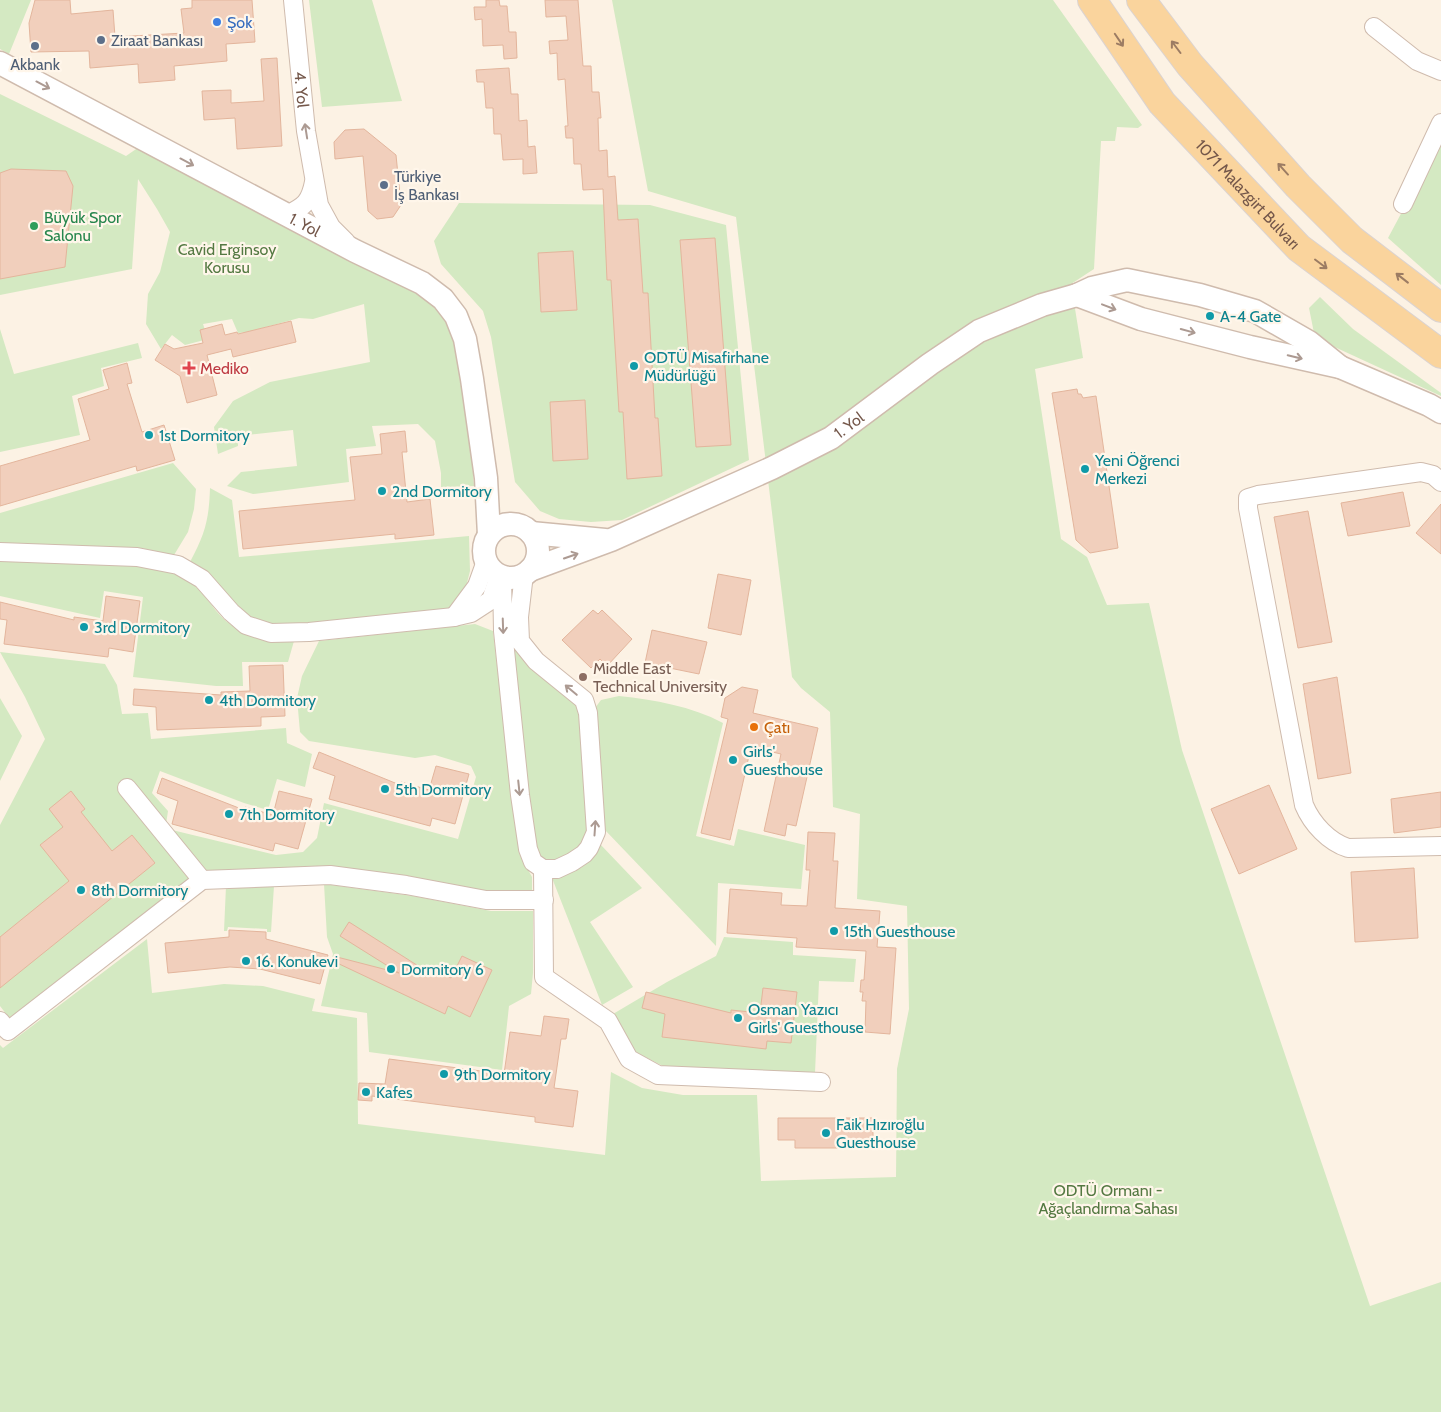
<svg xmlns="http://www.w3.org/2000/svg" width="1441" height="1412" viewBox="0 0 1441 1412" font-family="Cabin,sans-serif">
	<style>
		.green { fill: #d4e9c2 }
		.building { fill: #f1cfbc; stroke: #e3b59c }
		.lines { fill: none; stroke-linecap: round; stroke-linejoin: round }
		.minor-casing { stroke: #cfbbad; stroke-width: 20 }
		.tertiary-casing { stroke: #cfbbad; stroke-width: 25 }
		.primary-casing { stroke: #dbd3d0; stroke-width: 30 }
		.minor { stroke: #fff; stroke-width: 18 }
		.tertiary { stroke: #fff; stroke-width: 22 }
		.primary { stroke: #fad49d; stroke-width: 28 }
		.oneway { stroke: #9c7c63 }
		.oneway2 { stroke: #ac9a92 }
		.shop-dot { fill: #3f7fe0; stroke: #fff6ea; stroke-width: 2 }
		.service-dot { fill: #5c6f8a; stroke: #fff6ea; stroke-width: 2 }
		.leisure-dot { fill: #2e9e5b; stroke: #fff6ea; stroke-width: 2 }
		.culture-dot { fill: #0f9aa8; stroke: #fff6ea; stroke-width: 2 }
		.health-dot { fill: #e0444e; stroke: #fff6ea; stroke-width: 2 }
		.education-dot { fill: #8d6e63; stroke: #fff6ea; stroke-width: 2 }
		.food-dot { fill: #e8710a; stroke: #fff6ea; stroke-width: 2 }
		.labels { text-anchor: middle; stroke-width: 4.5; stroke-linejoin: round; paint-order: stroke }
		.shop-label { font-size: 16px; fill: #366cbe; stroke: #fff6ea; text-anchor: start }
		.service-label { font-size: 16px; fill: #4e5e75; stroke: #fff6ea; text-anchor: start }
		.street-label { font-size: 16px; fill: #74574a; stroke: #fff6ea }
		.leisure-label { font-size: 16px; fill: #27864d; stroke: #fff6ea; text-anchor: start }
		.park-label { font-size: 16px; fill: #547942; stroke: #fff6ea }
		.culture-label { font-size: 16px; fill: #0d838f; stroke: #fff6ea; text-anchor: start }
		.health-label { font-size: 16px; fill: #be3a42; stroke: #fff6ea; text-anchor: start }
		.education-label { font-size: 16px; fill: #785e54; stroke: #fff6ea; text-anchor: start }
		.food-label { font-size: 16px; fill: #c56008; stroke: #fff6ea; text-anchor: start }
	</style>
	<rect width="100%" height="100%" fill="#fcf2e4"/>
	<path class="green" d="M0,0H31L9,54L0,49Z
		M309,0H372L402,101L322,107Z
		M612,0H1053L1142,125L1138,128L1117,127L1115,141H1101L1094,269L1071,284L1083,358L1035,369L1061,539L1087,557L1107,605L1149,603L1182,750L1370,1306L1441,1282V1412H0V1045L3,1048L147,939L152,993L224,984L263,986L315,999L312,1011L357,1018L358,1124L605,1155L611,1072L642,1088L683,1095H757L761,1181L896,1177L897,1069L909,1009L907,906L857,899L860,814L833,807L830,712L801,688L792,677L736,217L648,191Z
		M0,94L126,156L142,145L444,307L454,329L471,447L474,486L441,487V473L435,441L418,424L372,426L376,446L346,449L349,482L253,494L227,486L241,472L297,466L293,430L238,436V446L218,454L214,427L233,401L270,382L370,362L364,304L313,319L299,318L248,332L238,333L232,319L203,324L208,339L185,345L172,335L161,349L146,324L148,294L160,272L170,232L157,209L138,179L132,269L0,295Z
		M1441,139V285L1388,238Z
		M459,203L650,205L726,225L749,460L622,520L591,522L559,519L540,511L515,482L491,337L483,311L441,264L434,241Z
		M1320,297L1353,329L1441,393V396L1315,338L1309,308Z
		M0,329L14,374L138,343L142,358L101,368L104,386L72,396L80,435L0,452Z
		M173,463L196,489L194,509L188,532L174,555L141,548L0,544V513Z
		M210,488L232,500L239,557L469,536L470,571L466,587L449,610L295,627L273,625L253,619L224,593L214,579L201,568L190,562C205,534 209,520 210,488Z
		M0,560C49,562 100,559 148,567C156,568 167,568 174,571C193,579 206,598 218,613C237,635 266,642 294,641L288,662H242L243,686H216L133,677L143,597L104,591L100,618L0,596Z
		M502,577H518L520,641L584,700L596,832L572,862H533Z
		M475,624L493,631L519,853L532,877V892H494L331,866L207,871L172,830L276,855L303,852L317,838L324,803L458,839L476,777L471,766L435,755L415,758L309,741L300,732L297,698L302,676L319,641Z
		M0,652L105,664L117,685L122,714L148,713L151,739L286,728L287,743L312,754L305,787L277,779L268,810L244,803L160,771L152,793L168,811L163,845L192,878L10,1019L0,1006V825L45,739L25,697Z
		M619,696C655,700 691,706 723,723L696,836L734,846L738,829L805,845L801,889L718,883L716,946L605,830L595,708L601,700Z
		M0,698L22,736L0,781Z
		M600,844L642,888L590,922L633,987L602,1005L552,878C575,871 591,868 600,844Z
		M324,884L413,896L491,911H533V973L531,994L509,1006L502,1070L369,1052L367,1013L321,1006L333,954L327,937Z
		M226,886H274L271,932H267V929L228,927L227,931H224Z
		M724,937L793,942V955L856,959L854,982L819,981L815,1073L663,1066L635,1052L613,1014L667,982L716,956Z"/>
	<path class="building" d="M35,0H70L71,14L113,10L115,37L184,33L181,9L192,8V0H252L255,42L226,44L227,61L174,66L175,80L139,83L138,64L90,68L89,51L31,52L29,23Z
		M486,0H499L500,6H507L509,32H516L517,58L504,59L503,45L483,46L482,19L475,20L474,7H486Z
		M545,0H578L583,66H591L592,92H599L601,118H598L599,151L607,150L608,177L615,176L618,220L638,219L643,293H648L655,418H658L662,476L627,479L623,412H619L611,280H607L603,189L583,190L581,164H574L573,138H566L565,126H568L565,79L558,80L557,53L550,54L549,41L568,40L566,16L546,17Z
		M277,58L282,146L237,149L235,118L204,120L202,91L231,90V103L264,101L261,59Z
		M509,68L511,94H518L519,121L527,120L528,147L535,146L537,173L523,174V159L503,160L501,134H494L493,108H486L484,82H477L476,70Z
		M364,129L396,155L401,205L393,217L377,219L368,211L363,156L335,159L334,142L345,130Z
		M11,169L66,171L73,186L65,267L0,279V173Z
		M715,238L731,445L696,447L680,240Z
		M573,251L577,310L541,312L538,253Z
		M291,321L296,342L233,357L231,349L207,355L217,395L187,403L180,376L155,360L165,344L174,349L203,343L200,330L222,324L225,335L237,332L238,334Z
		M127,363L132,383L127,384L142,432L164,425L175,460L137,471L136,466L0,506V466L90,440L78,399L109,389L103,370Z
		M1077,389L1078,394H1081L1083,398L1096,396L1118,548L1090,553L1076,540L1052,393Z
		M585,400L588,459L553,461L550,402Z
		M405,431L407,452H402L407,502L430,499L434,535L395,539V534L243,549L239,511L355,500L350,457L382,454L380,434Z
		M1403,492L1410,526L1348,536L1341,503Z
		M1441,504V554L1416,533Z
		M1308,511L1332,642L1298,648L1274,517Z
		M718,574L751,580L741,635L708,628Z
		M106,596L140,601L133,652L109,648L108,657L4,644L7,620L0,619V602L74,620V617L103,621Z
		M593,610L598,614L602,610L632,639L607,666L600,659L591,668L562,640Z
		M652,630L707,642L699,674L645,663Z
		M283,665L285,716L261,717V726L157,730L156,707L133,705L134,689L221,695V692L250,691L249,666Z
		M1337,677L1351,773L1318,779L1303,684Z
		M742,687L758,690L753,713L818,728L796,826L787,824L785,836L764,831L781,754L751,747L730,840L701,833L728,719L721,717L725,698Z
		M319,752L400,785L401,782L429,790L436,766L469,774L455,824L432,818L430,826L329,799L335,776L313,768Z
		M162,778L244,810L245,807L273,815L279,791L312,799L298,849L275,843L273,851L172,824L178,801L157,793Z
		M1269,785L1297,849L1239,874L1211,809Z
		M71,791L85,809L81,812L112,851L132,835L155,863L0,988V937L69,881L40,845L63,827L49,809Z
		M1441,792V827L1394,833L1391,799Z
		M808,832L835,833L833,861H838L835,908L880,911L877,947L896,948L890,1034L865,1032L866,1001H862L863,992H860L861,980H864L866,951L796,947L797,938L727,933L730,889L782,893L781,905L807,906L810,870H806Z
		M1414,868L1418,938L1355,942L1351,872Z
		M349,922L423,969L425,966L451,978L462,956L492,970L470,1017L448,1006L445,1014L335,962L337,957L399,973L340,936Z
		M229,930L266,932V939L328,955L320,984L260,969L230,967L168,973L165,943L229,937Z
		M763,988L797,992L791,1043L767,1041L766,1049L662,1037L665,1014L642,1008L646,992L731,1013V1010L760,1013Z
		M544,1016L569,1019L566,1039H561L554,1088L578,1091L573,1127L535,1122V1117L372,1096V1101L358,1100L359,1083L385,1084L389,1059L504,1074L510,1032L541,1036Z
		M778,1118H873V1140H856V1148H795V1140H778Z"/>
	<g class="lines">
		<defs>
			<g id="minor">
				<path id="s1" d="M293,0L306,131L319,205L331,227L346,242"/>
				<path d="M1374,27L1417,61L1441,71"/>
				<path d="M1403,204L1441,123"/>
				<path d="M287,215C305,206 310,202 314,182"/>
				<path d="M1441,482L1433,475L1421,472L1258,495L1248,498V508L1304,805C1312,824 1329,842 1348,848L1441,846"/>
				<path d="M0,552L137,557L178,565L202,579L231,612L246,625L271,633L309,632L454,617L471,613L491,600L498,579"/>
				<path d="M502,577L503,631L520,795L528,849L533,862L543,869H557L572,862L584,854L589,848L596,832L588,713L584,700L536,661L520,641L519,617L524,574"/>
				<path d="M454,617L477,586L486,561"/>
				<path d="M127,788L202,880"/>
				<path d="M543,869L544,977L608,1021L629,1059L658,1075L821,1082"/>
				<path d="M0,1021L8,1031L202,880L330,875L406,885L486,900H544"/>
			</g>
			<g id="tertiary">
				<path id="s2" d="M0,63L355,251L422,283L443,299L456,316L465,339L472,379L486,478L489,535"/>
				<path d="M1077,295L1141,319L1250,347L1340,367L1429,405L1441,412"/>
				<circle cx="511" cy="551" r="27"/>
				<path d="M531,533L605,540"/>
				<path id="s3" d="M530,570L611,540L772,468L831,438L930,364L979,331L1042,305L1077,295L1092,288L1127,280L1200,295L1255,311L1309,342L1340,367"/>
			</g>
			<g id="primary">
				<path id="s4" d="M1092,0L1162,103L1299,248L1441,354"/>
				<path d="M1141,0L1190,65L1298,186L1352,240L1441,308"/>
			</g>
		</defs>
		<use href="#minor" class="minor-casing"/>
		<use href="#tertiary" class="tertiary-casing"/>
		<use href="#primary" class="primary-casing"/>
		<use href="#minor" class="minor"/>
		<use href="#tertiary" class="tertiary"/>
		<use href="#primary" class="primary"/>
	</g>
	<defs><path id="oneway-shaft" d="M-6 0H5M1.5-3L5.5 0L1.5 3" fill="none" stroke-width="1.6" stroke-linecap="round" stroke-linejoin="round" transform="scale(1.25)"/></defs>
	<g class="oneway">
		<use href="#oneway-shaft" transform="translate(1119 40) rotate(56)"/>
		<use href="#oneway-shaft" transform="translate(1176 47) rotate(-127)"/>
		<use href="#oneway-shaft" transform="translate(1283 169) rotate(-132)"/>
		<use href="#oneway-shaft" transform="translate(1321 264) rotate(37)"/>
		<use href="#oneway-shaft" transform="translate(1402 278) rotate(-142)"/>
	</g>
	<g class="oneway2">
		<use href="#oneway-shaft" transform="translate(43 85) rotate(28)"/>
		<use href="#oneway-shaft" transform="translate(306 131) rotate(-99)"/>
		<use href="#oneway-shaft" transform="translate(187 162) rotate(28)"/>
		<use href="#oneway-shaft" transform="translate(1109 307) rotate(21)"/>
		<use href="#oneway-shaft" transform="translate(1188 331) rotate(15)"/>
		<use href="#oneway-shaft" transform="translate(1295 357) rotate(13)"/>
		<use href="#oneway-shaft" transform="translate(571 556) rotate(-19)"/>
		<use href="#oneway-shaft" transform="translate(503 626) rotate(88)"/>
		<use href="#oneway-shaft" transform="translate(571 690) rotate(-140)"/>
		<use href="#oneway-shaft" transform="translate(519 788) rotate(84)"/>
		<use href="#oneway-shaft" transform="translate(595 828) rotate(-86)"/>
	</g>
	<circle class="shop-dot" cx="217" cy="22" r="5"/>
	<g class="service-dot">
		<circle cx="101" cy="40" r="5"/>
		<circle cx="35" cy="46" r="5"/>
		<circle cx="384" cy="185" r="5"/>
	</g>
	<circle class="leisure-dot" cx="34" cy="226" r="5"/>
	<g class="culture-dot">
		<circle cx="1210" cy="316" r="5"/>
		<circle cx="634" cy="366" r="5"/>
		<circle cx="149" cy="435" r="5"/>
		<circle cx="1085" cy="469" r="5"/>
		<circle cx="382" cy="491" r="5"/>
		<circle cx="84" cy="627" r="5"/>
		<circle cx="209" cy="700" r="5"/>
		<circle cx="733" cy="760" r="5"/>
		<circle cx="385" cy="789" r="5"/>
		<circle cx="229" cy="814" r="5"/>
		<circle cx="81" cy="890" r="5"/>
		<circle cx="834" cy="931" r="5"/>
		<circle cx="246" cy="961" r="5"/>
		<circle cx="391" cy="969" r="5"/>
		<circle cx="738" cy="1018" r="5"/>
		<circle cx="444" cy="1074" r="5"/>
		<circle cx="366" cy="1092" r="5"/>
		<circle cx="826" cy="1133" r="5"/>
	</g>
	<path class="health-dot" d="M186.5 360.5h5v5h5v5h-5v5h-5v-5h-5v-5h5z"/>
	<circle class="education-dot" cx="583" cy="677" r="5"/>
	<circle class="food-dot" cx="754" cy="727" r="5"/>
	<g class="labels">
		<g class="shop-label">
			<text x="227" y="28">Şok</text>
		</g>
		<g class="service-label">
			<text x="111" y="46">Ziraat Bankası</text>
			<text x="35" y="70" text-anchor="middle">Akbank</text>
			<text x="394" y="182">Türkiye<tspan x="394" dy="18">İş Bankası</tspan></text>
		</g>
		<g class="street-label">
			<text dy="6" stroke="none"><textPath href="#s1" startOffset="90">4. Yol</textPath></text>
			<text dy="6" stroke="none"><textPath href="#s4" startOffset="250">1071 Malazgirt Bulvarı</textPath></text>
			<text dy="6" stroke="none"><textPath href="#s2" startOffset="345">1. Yol</textPath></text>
			<text dy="6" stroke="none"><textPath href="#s3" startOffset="351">1. Yol</textPath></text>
		</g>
		<g class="leisure-label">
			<text x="44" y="223">Büyük Spor<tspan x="44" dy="18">Salonu</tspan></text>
		</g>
		<g class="park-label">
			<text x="227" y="255">Cavid Erginsoy<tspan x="227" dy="18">Korusu</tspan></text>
			<text x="1108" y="1196">ODTÜ Ormanı -<tspan x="1108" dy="18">Ağaçlandırma Sahası</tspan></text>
		</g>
		<g class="culture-label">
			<text x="1220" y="322">A-4 Gate</text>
			<text x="644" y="363">ODTÜ Misafirhane<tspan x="644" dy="18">Müdürlüğü</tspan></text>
			<text x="159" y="441">1st Dormitory</text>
			<text x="1095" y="466">Yeni Öğrenci<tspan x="1095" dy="18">Merkezi</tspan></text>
			<text x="392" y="497">2nd Dormitory</text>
			<text x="94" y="633">3rd Dormitory</text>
			<text x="219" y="706">4th Dormitory</text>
			<text x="743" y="757">Girls'<tspan x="743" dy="18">Guesthouse</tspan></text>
			<text x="395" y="795">5th Dormitory</text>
			<text x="239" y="820">7th Dormitory</text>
			<text x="91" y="896">8th Dormitory</text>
			<text x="844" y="937">15th Guesthouse</text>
			<text x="256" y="967">16. Konukevi</text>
			<text x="401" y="975">Dormitory 6</text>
			<text x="748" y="1015">Osman Yazıcı<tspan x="748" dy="18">Girls' Guesthouse</tspan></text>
			<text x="454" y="1080">9th Dormitory</text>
			<text x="376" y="1098">Kafes</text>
			<text x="836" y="1130">Faik Hızıroğlu<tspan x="836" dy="18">Guesthouse</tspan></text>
		</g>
		<g class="health-label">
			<text x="200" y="374">Mediko</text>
		</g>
		<g class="education-label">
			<text x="593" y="674">Middle East<tspan x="593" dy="18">Technical University</tspan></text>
		</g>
		<g class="food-label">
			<text x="764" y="733">Çatı</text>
		</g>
	</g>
</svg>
